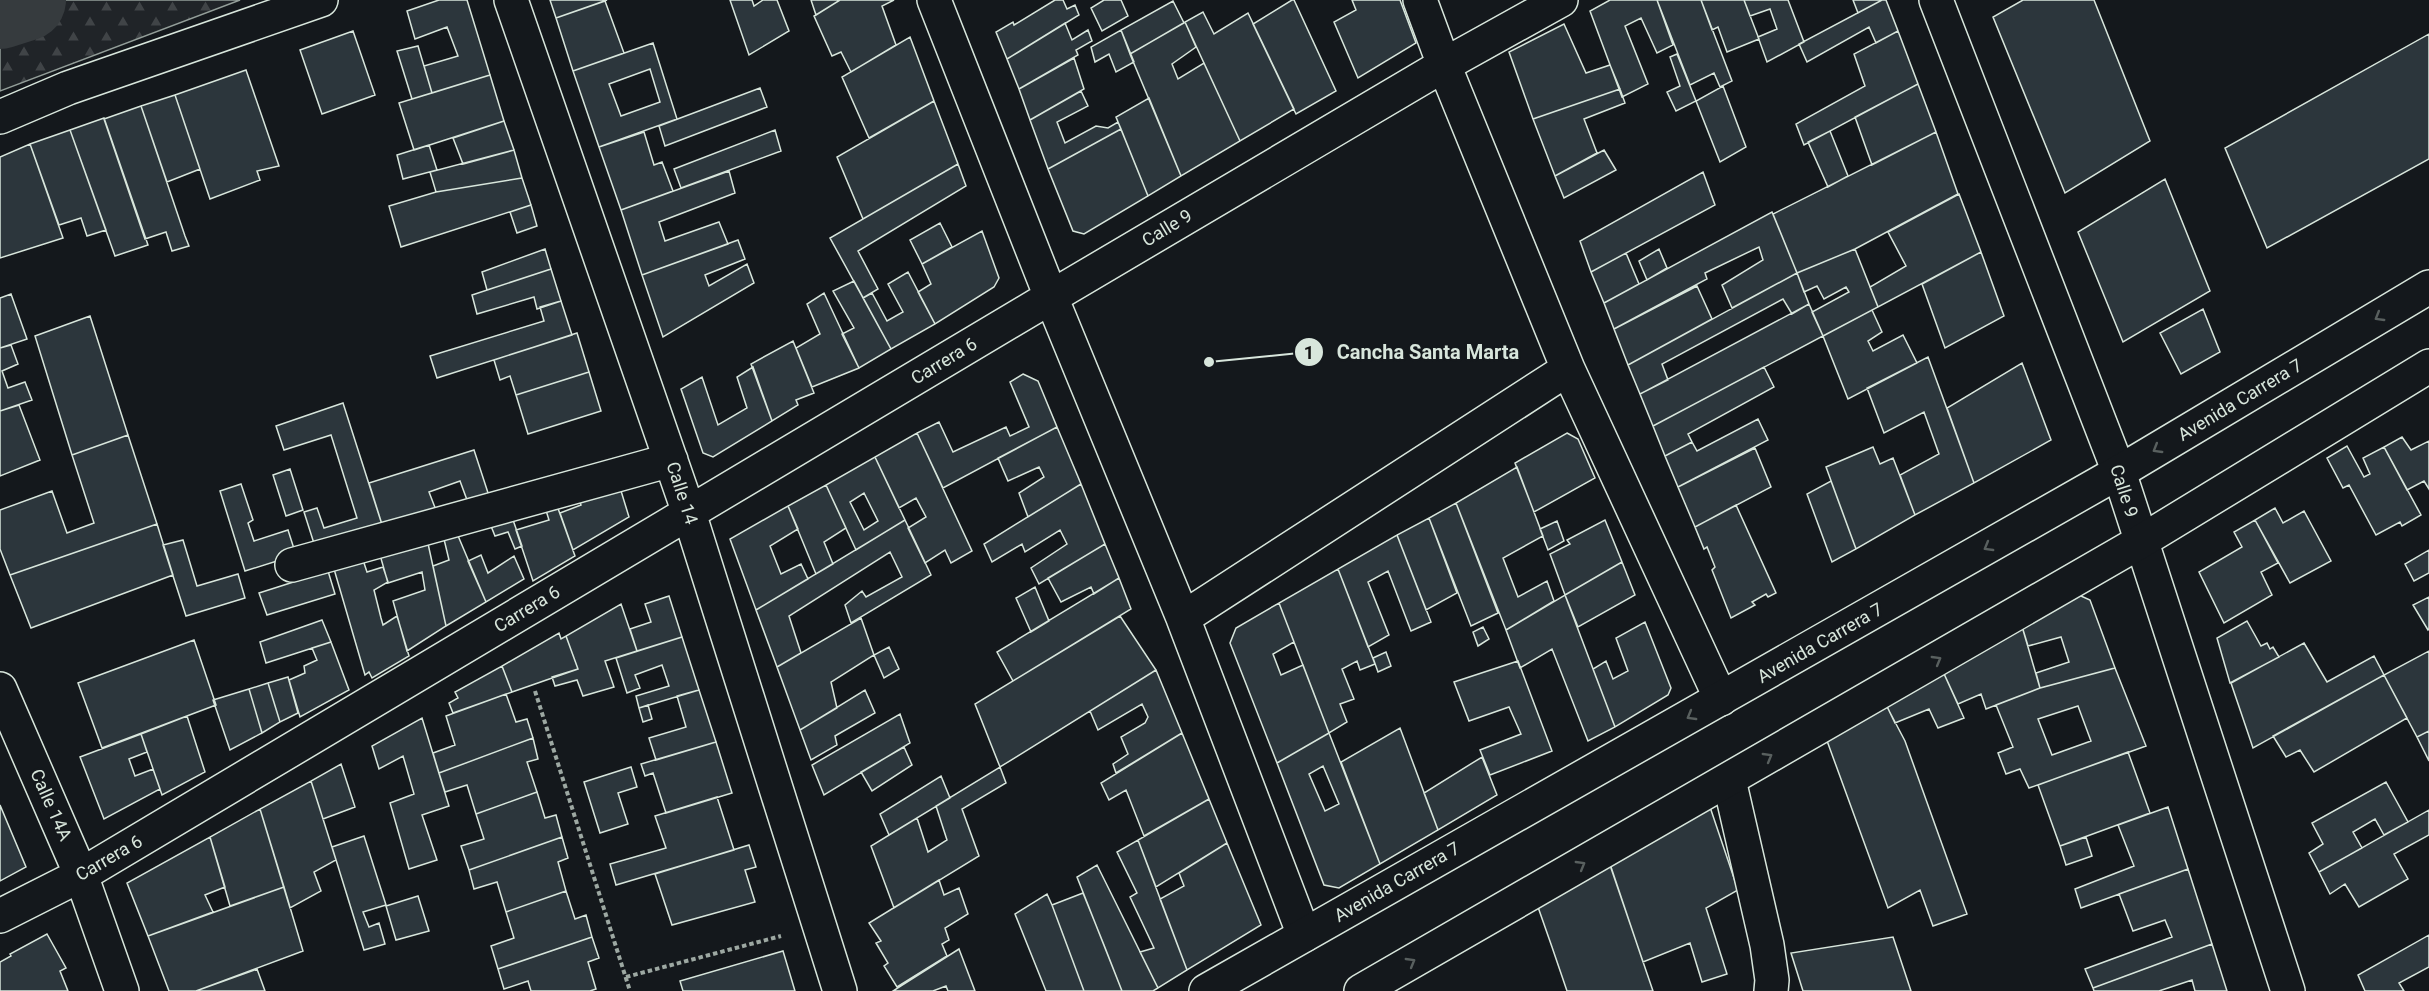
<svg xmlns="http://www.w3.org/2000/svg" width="2429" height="991" viewBox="0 0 2429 991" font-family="Roboto,sans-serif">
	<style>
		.forest { fill: url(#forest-firs); stroke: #939e99; stroke-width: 1.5 }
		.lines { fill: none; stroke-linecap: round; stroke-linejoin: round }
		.river { stroke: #363b3e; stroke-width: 82 }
		.building { fill: #2c363c; stroke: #d8e6dc; stroke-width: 1.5; fill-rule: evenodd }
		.minor-casing { stroke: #d8e6dc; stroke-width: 36 }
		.major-casing { stroke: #d8e6dc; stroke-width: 36 }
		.path { stroke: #9da8a2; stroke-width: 4; stroke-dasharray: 4.5 3; stroke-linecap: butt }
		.minor { stroke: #14181c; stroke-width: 33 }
		.major { stroke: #14181c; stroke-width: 33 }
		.oneway { stroke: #59605f }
		.labels { text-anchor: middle; stroke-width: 4.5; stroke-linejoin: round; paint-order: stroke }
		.street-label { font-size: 18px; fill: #d8e6dc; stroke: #14181c }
		.leader { fill: none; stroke: #d8e6dc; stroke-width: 2 }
		.callout-dot { fill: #d8e6dc; stroke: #14181c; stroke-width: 2 }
		.mark-label { font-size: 18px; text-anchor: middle; font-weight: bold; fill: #111 }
		.callout-label { font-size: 20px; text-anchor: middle; font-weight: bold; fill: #d8e6dc; stroke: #14181c; stroke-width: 4.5; stroke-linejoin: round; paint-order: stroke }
	</style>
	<defs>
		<pattern id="forest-firs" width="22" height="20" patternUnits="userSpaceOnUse" patternTransform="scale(1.5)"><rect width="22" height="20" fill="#202428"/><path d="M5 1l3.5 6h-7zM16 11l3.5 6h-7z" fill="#404447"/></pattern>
	</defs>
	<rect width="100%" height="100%" fill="#14181c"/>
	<path class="forest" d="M0,0H240L0,91Z"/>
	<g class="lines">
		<path class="river" d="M0,8L25,0"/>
	</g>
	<path class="building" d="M439,0H467L490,75L432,93L424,66L458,56L447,27L415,39L407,11Z
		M550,0H607L556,18Z
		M730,0H752L754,6L763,0H777L789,31L749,55Z
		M811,0H840L816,15Z
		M840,0H894L882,6L896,45L851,72L841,52L832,56L814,16Z
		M1055,0H1063L1067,9L1075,5L1079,15L1007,59L996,32L1013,22L1014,25Z
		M1104,0H1121L1128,16L1102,31L1091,8Z
		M1292,0H1294L1336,91L1296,114L1253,24Z
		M1352,0H1400L1416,43L1358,78L1334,22L1356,10Z
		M1610,0H1657L1673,45L1657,53L1641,18L1625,26L1648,84L1622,97L1590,11Z
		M1657,0H1701L1732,81L1720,87L1714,73L1690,85Z
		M1701,0H1744L1759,39L1727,52L1718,27L1712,30Z
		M1744,0H1788L1804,42L1767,62L1758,37L1777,29L1770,9L1750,16Z
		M1853,0H1882L1858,13Z
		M1882,0H1886L1898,31L1876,43L1869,27L1807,62L1799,44Z
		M2023,0H2094L2150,141L2065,193L1993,17Z
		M605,1L624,53L573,71L556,18Z
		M1173,1L1184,23L1130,54L1121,30Z
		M1203,12L1214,34L1248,13L1294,109L1240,141L1185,22Z
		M1185,22L1196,47L1172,64L1178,79L1204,63L1240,141L1181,176L1130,54Z
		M1065,23L1072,40L1088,30L1092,41L1076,50L1078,55L1019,89L1007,59Z
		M1564,24L1586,73L1610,65L1620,89L1533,119L1509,52Z
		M1121,30L1134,62L1116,72L1109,54L1095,62L1091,47Z
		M353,31L375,95L322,114L300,50Z
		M1898,31L1918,84L1804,145L1796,124L1865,86L1854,54Z
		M2429,34V159L2267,248L2225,148Z
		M910,37L934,101L869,138L842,77Z
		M653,43L677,119L599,147L573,71ZM650,69L660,102L621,116L609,84Z
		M418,46L432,93L412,99L397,51Z
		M1677,54L1696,101L1676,111L1667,92L1680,86L1670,57Z
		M1074,58L1084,89L1030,120L1019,89Z
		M246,70L279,166L257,171L260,180L210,199L175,95Z
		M490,75L504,121L414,150L399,103Z
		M1918,84L1936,132L1872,165L1855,117Z
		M1723,86L1746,147L1720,162L1696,101Z
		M760,88L767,107L665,146L659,126Z
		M1620,89L1625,103L1584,119L1597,153L1555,176L1533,119Z
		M1081,91L1088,106L1057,122L1065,143L1096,126L1108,128L1118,122L1121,129L1048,169L1030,120Z
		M175,95L200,169L167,182L141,106Z
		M1149,98L1181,176L1148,196L1116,117Z
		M934,101L958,164L863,219L837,157Z
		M141,106L185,236L189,246L172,251L166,232L145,239L104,119Z
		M104,118L148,245L115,256L70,130Z
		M504,121L514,150L463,164L453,138Z
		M1121,129L1148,196L1084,234L1073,231L1048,169Z
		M70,130L106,230L87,236L81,218L59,225L30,144Z
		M775,130L781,151L681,188L674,169Z
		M1830,131L1848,176L1828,187L1808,142Z
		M644,132L654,165L662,162L673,191L621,210L599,147Z
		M1936,132L1958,194L1855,249L1797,273L1773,214Z
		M30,144L63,238L0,258V157Z
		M429,145L437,170L403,179L397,155Z
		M514,150L522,178L436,192L430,172Z
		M1604,150L1616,170L1564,198L1555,176Z
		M958,164L966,186L858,251L878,289L863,298L830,238Z
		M729,171L735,193L659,222L665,241L719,222L728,244L642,275L621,210Z
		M1703,172L1715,205L1591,272L1580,241Z
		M522,178L531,205L401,247L389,206L436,192Z
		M2165,179L2210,291L2123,342L2078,232Z
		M1959,194L1981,252L1878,307L1870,287L1906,266L1888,232Z
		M531,205L537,226L517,233L510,212Z
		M1772,212L1797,273L1732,308L1722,285L1763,260L1759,247L1705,273L1707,279L1614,329L1604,303Z
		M940,223L952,247L922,264L910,240Z
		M982,231L999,278L994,287L935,324L918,292L931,284L922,264Z
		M738,240L745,259L705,275L709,286L747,264L754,283L663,337L642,275Z
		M545,249L551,269L487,290L482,272Z
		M1659,249L1667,268L1647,280L1639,261Z
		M1855,249L1878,307L1823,336L1812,312L1849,292L1846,287L1824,299L1817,286L1804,292L1797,273Z
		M1981,252L2004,316L1945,348L1922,284Z
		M1626,253L1639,284L1604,303L1591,272Z
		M551,269L561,301L537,309L534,297L477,314L472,295Z
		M908,272L935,324L891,349L863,298L872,293L887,321L903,312L888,284Z
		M1797,273L1809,304L1792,314L1783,299L1662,364L1668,380L1640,394L1628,365Z
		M854,281L891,349L859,368L842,334L854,328L833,291Z
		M1697,286L1712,319L1628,365L1614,329Z
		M824,293L859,368L812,387L796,348L820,334L807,304Z
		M11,294L27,339L0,348V298Z
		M561,301L572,335L437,378L430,356L544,321L540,307Z
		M1809,304L1823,336L1653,426L1640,394Z
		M2203,309L2220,352L2181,374L2160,333Z
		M1872,310L1882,332L1868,341L1873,351L1903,335L1917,363L1848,399L1823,336Z
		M90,316L128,435L72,455L35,336Z
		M577,333L589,372L516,395L510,376L500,380L494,360Z
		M793,341L814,393L796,400L798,405L772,421L751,364Z
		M11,345L18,364L2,371L8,388L25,382L32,400L0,411V348Z
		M1928,357L1974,483L1915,515L1900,475L1939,454L1924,412L1884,433L1867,388Z
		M2022,363L2051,440L1974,483L1947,408Z
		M753,367L772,421L713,457L703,453L681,389L702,377L718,425L747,408L737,377Z
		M1764,367L1774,387L1688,434L1692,442L1665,456L1653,426Z
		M589,372L601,411L528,434L516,395Z
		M1023,374L1038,381L1057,427L943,488L917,433L939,422L953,452L1006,427L1010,436L1029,427L1010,382Z
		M343,403L385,534L318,556L304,512L317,508L324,528L357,518L331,435L284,450L276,426Z
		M19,405L40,460L0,476V411Z
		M1758,419L1768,440L1678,487L1665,456L1692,442L1697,451Z
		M1057,427L1081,484L1028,517L1019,493L1044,477L1039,467L1008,481L998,458Z
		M917,433L972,551L951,563L945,550L925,563L908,528L926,517L916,498L899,508L875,457Z
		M1567,433L1578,439L1595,478L1534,512L1515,463Z
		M128,435L157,524L10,575L0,549V510L52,491L67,533L94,523L72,455Z
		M2402,437L2411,450L2429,441V489L2424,481L2407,490L2384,447Z
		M2347,446L2364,477L2370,474L2363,458L2384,447L2421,515L2402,526L2400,522L2376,535L2349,485L2343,488L2327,458Z
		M1873,447L1880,464L1893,458L1915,515L1856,549L1826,467Z
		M1755,448L1771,487L1695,527L1678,487Z
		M474,450L491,502L470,508L460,481L429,492L439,518L385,534L369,483Z
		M875,457L905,520L856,550L826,485ZM864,493L878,521L864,530L850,502Z
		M1517,467L1543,536L1503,558L1518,597L1547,581L1554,601L1506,630L1456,503Z
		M290,469L303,510L286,516L273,475Z
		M618,481L629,517L573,550L560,513L581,505L577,493Z
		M1831,481L1856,549L1832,562L1807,494Z
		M241,484L253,520L248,523L254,541L288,530L296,555L245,571L220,491Z
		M1081,484L1105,544L1039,584L1031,568L1067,544L1060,530L1025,552L1022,544L992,562L984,544Z
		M826,485L846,528L824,542L833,564L816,574L788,506Z
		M555,500L575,556L533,581L516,530L549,520L544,504Z
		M1456,503L1498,613L1471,626L1429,518Z
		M1736,505L1776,593L1768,597L1766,594L1752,602L1755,605L1731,618L1712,570L1715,567L1707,547L1704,549L1695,527Z
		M788,506L798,529L770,546L781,574L801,564L808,579L756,610L730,539Z
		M2275,508L2283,523L2304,511L2331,561L2290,583L2255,520Z
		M511,514L522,546L515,549L508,532L495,536L489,521Z
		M1429,518L1457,593L1426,610L1397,535Z
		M905,520L931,575L851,623L845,605L862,591L866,597L902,577L890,552L789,616L801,653L777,667L756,610Z
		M1605,520L1622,562L1565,595L1550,554L1570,544L1567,540Z
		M2255,520L2278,563L2261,572L2272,595L2224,623L2199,572L2242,547L2234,532Z
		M1557,521L1564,541L1548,550L1540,529Z
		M157,524L173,575L31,628L10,575Z
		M456,531L486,602L446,626L433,566L449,560L443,535Z
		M1397,535L1431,622L1411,631L1388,571L1368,582L1389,635L1368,647L1338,569Z
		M427,539L446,626L407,651L393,601L425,590L422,572L388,583L380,555Z
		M183,540L197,586L238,574L245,598L186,616L163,545Z
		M1105,544L1119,578L1094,594L1091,587L1061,602L1048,578Z
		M2429,550V573L2414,581L2405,564Z
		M481,555L488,573L514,556L524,579L486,602L468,561Z
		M363,560L367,572L383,567L388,582L374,590L381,618L383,625L397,616L409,656L372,678L369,672L365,675L334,569Z
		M1622,562L1635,595L1578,627L1565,595Z
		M1338,569L1375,664L1360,670L1357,661L1342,669L1354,699L1340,704L1347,722L1329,733L1279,603Z
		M328,571L335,594L267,615L259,593Z
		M1119,578L1131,609L1013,681L997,652Z
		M1035,587L1049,621L1031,632L1016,598Z
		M2072,592L2090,600L2115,668L2040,688L2036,673L2069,662L2061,637L2028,646L2021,623Z
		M1565,595L1615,727L1588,741L1552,649L1520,668L1506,630Z
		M669,596L682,637L637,651L630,629L651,622L645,604Z
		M2429,597V629L2428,630L2413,605Z
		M1279,603L1294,642L1273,654L1281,675L1303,665L1329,733L1277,763L1230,643L1236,628Z
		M621,604L637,651L605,661L614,687L583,696L577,680L555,686L552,677L578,669L566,636Z
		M1120,616L1156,670L1000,767L975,704Z
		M861,618L874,655L831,682L837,708L800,730L777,667Z
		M322,620L331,642L266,663L260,642Z
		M2247,621L2261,646L2267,643L2270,649L2273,647L2279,657L2230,683L2217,638Z
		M1645,622L1671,688L1668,695L1615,727L1593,669L1606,661L1613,679L1628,671L1616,638Z
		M2021,623L2040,688L1986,709L1981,694L1958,704L1940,665Z
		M1483,627L1489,639L1478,646L1473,632Z
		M559,633L561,639L566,636L578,669L512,692L502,666Z
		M682,637L699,690L639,708L636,696L669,686L662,665L635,675L640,688L627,693L616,658Z
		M194,640L216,705L102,748L78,683Z
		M331,642L349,690L300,717L289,680L305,673L304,666L317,660L312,648Z
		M2304,643L2327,682L2374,656L2384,675L2253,748L2231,683Z
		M889,647L899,669L884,678L874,655Z
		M2429,651V731L2417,737L2384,675Z
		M1386,652L1391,666L1378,672L1373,658Z
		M1518,661L1552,751L1490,775L1480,750L1521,734L1509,707L1469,721L1454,682Z
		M1940,665L1964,718L1938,728L1929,709L1895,723L1883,698Z
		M502,666L512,692L453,713L449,703L458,698L455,692Z
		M2115,668L2146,746L2029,788L2020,769L2006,774L1998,753L2013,747L1996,705L2040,688ZM2078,706L2091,741L2052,755L2038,719Z
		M1156,670L1182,733L1116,773L1113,764L1128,754L1121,737L1145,723L1148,717L1142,704L1098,730L1090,711Z
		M2384,675L2407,718L2314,772L2300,750L2286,757L2273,736Z
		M288,677L298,713L280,722L268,683Z
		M268,683L280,722L262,733L249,689Z
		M249,689L262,733L230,750L213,700Z
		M699,690L716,742L656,760L649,738L686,727L677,696Z
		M865,690L875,713L835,736L837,745L811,760L800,730Z
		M506,694L516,722L527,719L533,738L439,773L433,753L455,745L446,716Z
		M1885,703L1905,741L1967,914L1933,926L1920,890L1888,908L1826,738Z
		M648,705L652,719L643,722L639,708Z
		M900,714L910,743L824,795L812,765Z
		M187,716L205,772L162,795L141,734Z
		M422,718L449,806L422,815L437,860L409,869L390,803L414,794L403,756L379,769L372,746Z
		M1400,728L1438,830L1380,864L1341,762Z
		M2429,731V761L2417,737Z
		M1182,733L1209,799L1144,836L1126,790L1109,800L1101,783Z
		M1329,733L1380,864L1339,888L1324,885L1277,763ZM1323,766L1339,804L1325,811L1309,774Z
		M141,734L147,752L129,759L135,776L153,769L160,789L104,819L80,757Z
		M533,738L538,759L527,762L537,792L476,814L467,785L445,792L439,773Z
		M716,742L732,793L666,813L653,773L645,776L641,764Z
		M904,747L912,765L872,791L861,772Z
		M2128,752L2150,813L2060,846L2038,785Z
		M1482,757L1497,795L1438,830L1424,793Z
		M341,764L355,807L323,819L311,781Z
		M631,767L637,787L618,793L628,824L600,833L584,782Z
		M1000,767L1006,783L962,809L979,856L894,908L871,846L917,818L928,852L947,840L936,806Z
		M941,776L950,798L889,835L880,814Z
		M311,781L336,860L314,872L321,891L290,908L260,809Z
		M2386,782L2408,822L2384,835L2375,819L2353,832L2362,848L2319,872L2309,853L2323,844L2312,823Z
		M537,792L545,818L556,815L562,837L469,870L461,846L484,839L476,814Z
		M717,797L734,850L616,885L610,864L666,848L655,816Z
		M1209,799L1227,843L1156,887L1138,840Z
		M0,805L26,867L0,881Z
		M1710,807L1738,890L1706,908L1727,974L1702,982L1690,943L1643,962L1610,864Z
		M2168,807L2188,869L2081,908L2075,889L2134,866L2118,825Z
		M260,809L284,887L230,906L210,837Z
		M2429,810V835L2394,854L2408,879L2359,907L2345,884L2330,894L2319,872Z
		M364,836L386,905L363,912L369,927L379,923L385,944L364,950L332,847Z
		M210,837L225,887L205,895L213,912L148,936L127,883Z
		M562,837L568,858L558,862L566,891L506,912L497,882L474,889L469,870Z
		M2086,837L2092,856L2066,865L2060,846Z
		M1138,840L1187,970L1158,988L1140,952L1154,948L1130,897L1137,893L1117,852Z
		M1227,843L1261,925L1187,970L1160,899L1184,886L1179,873Z
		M749,845L756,867L745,870L755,902L672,925L655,874Z
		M1610,864L1611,868L1653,991H1567L1552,947L1538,907Z
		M1097,865L1158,988L1153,991H1122L1077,877Z
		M2188,869L2212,944L2093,988L2085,969L2172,937L2165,920L2133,931L2119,894Z
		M939,880L944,895L959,888L968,914L945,928L949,940L942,944L947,956L897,987L884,966L888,963L876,943L881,941L869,923Z
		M284,887L303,951L196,991H169L148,936Z
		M566,891L575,919L586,915L592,937L498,969L491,946L514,938L506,912Z
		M1083,893L1104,945L1122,991H1084L1052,905Z
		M1047,894L1052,905L1084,991H1046L1015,914Z
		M418,896L429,931L396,940L386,906Z
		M47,934L66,968L60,971L68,991H0V962L11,956L10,954Z
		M2429,935V967L2399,983L2404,991H2365L2358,975Z
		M592,937L599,958L588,962L596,989L590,991H531L528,981L504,989L498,969Z
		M1893,937L1911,991H1803L1791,953Z
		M2212,944L2227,991H2195L2192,980L2159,991H2094L2093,988Z
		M959,949L975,991H948L946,986L933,991H893Z
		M783,951L795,991H683L680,981Z
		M257,969L265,991H196Z"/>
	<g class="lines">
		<defs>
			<path id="minor" d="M511,0L689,513L840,991
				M934,0L1051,297L1183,618L1304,935
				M1420,0L1444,65L1568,369L1721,699
				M1936,0L2119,472L2288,991
				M0,117L68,88L321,0
				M292,565L671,460
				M1183,618L1568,369
				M0,689L81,875L122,991
				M1729,780L1767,945L1772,980L1771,991
				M0,916L81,875L1051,297L1444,65L1561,0"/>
			<path id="major" d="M1206,991L2119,472L2429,287
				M1361,991L2140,542L2429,366"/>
		</defs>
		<use href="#minor" class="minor-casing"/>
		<use href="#major" class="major-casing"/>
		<path class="path" d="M535,691L630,991
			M626,977L781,936"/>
		<use href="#minor" class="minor"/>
		<use href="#major" class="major"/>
	</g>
	<defs><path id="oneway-chevron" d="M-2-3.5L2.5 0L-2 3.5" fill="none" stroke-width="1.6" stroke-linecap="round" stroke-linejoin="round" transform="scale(1.5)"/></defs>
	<g class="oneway">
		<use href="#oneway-chevron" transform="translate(2379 317) rotate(149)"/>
		<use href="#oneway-chevron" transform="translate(2157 449) rotate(149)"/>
		<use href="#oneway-chevron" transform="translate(1988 547) rotate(150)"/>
		<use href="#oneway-chevron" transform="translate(1937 660) rotate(-30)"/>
		<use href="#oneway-chevron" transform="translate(1691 716) rotate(150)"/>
		<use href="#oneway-chevron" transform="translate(1768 757) rotate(-30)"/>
		<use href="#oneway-chevron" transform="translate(1581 865) rotate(-30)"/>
		<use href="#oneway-chevron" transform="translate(1411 962) rotate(-30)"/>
	</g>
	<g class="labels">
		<g class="street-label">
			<text transform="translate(1167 228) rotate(-31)" y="6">Calle 9</text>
			<text transform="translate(944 361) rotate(-31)" y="6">Carrera 6</text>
			<text transform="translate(2240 400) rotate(-31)" y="6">Avenida Carrera 7</text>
			<text transform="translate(2124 491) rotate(72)" y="6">Calle 9</text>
			<text transform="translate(682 493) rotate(72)" y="6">Calle 14</text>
			<text transform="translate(527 609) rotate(-31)" y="6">Carrera 6</text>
			<text transform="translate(1820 643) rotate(-30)" y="6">Avenida Carrera 7</text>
			<text transform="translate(51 805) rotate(66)" y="6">Calle 14A</text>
			<text transform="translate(109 858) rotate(-30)" y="6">Carrera 6</text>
			<text transform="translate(1397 882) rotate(-30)" y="6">Avenida Carrera 7</text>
		</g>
	</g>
	<path class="leader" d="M1209 362L1309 352"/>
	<g class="callout-dot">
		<circle cx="1209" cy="362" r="6"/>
		<circle cx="1309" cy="352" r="15"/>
	</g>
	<g class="mark-label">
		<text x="1309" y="359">1</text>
	</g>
	<g class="callout-label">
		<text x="1428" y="359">Cancha Santa Marta</text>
	</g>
</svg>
